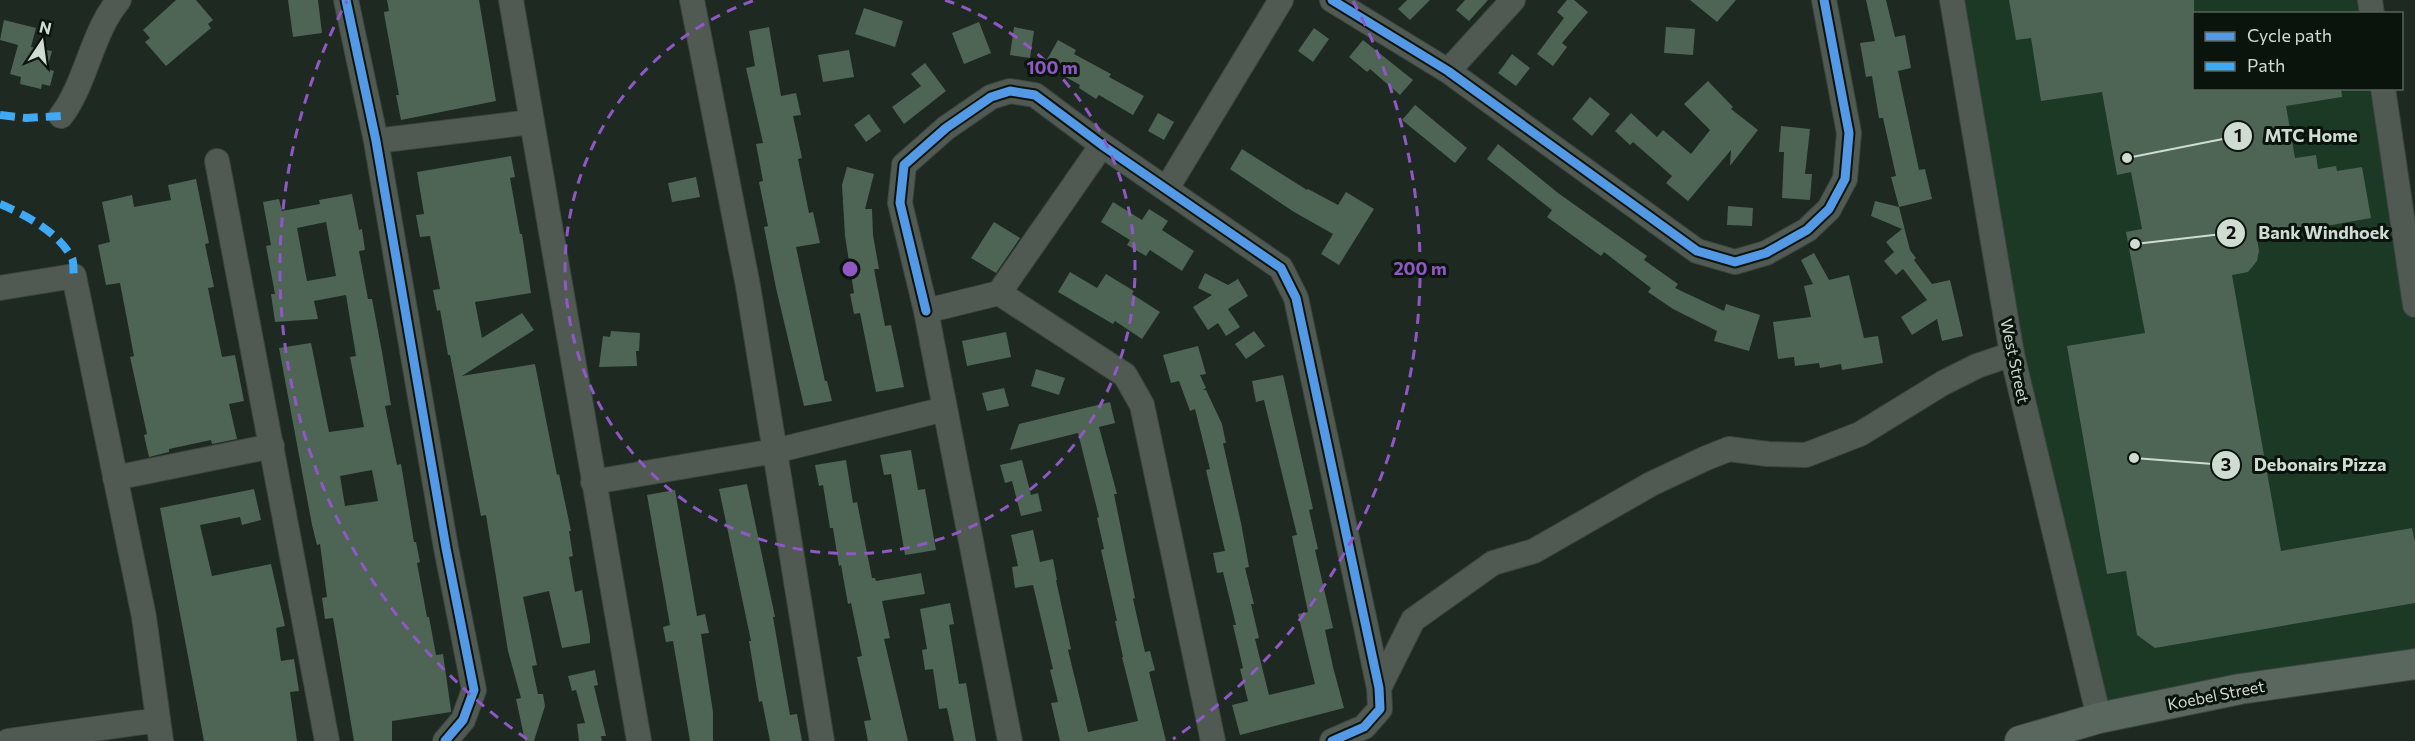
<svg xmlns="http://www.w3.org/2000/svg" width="2415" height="741" viewBox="0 0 2415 741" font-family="Commissioner,sans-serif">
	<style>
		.built { fill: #1b3925 }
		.building { fill: #4e6455; fill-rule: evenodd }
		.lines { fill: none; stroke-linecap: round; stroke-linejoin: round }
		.minor-casing { stroke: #3b453e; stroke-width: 26 }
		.major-casing { stroke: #3b453e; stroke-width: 32 }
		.minor { stroke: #505a53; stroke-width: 24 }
		.major { stroke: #5a675e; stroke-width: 30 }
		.quiet { stroke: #3fa9f5; stroke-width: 8; stroke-dasharray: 15 8; stroke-linecap: butt }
		.cycleway-casing { stroke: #0a140d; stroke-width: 13 }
		.cycleway { stroke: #5399e6; stroke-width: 9 }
		.ring { fill: none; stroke: #9058c4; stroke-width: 3; stroke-dasharray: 10 8 }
		.labels { text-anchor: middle; stroke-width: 6; stroke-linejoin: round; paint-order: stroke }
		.street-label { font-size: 16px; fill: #cedcd1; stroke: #0a140d }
		.centre { fill: #9058c4; stroke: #0a140d; stroke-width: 3 }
		.ring-label { font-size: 18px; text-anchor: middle; font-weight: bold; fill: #9058c4; stroke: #0a140d; stroke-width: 6; stroke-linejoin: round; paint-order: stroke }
		.leader { fill: none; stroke: #cedcd1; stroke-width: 2 }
		.callout-dot { fill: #cedcd1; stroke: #0a140d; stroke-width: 2 }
		.mark-label { font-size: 18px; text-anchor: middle; font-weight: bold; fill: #111 }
		.callout-label { font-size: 18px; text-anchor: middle; font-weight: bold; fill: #cedcd1; stroke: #0a140d; stroke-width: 6; stroke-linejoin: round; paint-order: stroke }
	</style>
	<rect width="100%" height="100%" fill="#1d2921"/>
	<path class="built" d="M1957,0H2366L2368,13L2194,14V88L2380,89L2415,294V664L2099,718L2054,529Z"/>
	<path class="building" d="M176,0H196L213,20L208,24L211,28L166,66L145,42L150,38L143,30Z
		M288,0H318L322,33L293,37Z
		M387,0H479L496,101L401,120L396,95H399L385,19L384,12L389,11Z
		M1407,0H1430L1410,20L1398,9Z
		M1465,0H1488L1469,21L1456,10Z
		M1567,0H1574L1588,12L1562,43L1567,47L1553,66L1537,54L1564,18L1557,12Z
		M1690,0H1736L1717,22Z
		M1866,0H1886L1895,37L1905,35L1911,68L1898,71L1919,170L1925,169L1932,199L1899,207L1891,177L1896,176L1883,118H1879L1872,76L1866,77L1860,43L1875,41Z
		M2009,0H2194V88H2341L2342,97L2286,106L2295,158L2316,155L2318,169L2336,166L2337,171L2362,167L2371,218L2257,238L2259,251L2257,261L2248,272L2232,275L2281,551L2412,528L2415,542V603L2155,648L2137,635L2126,571L2107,574L2067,346L2145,333L2126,232L2142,229L2131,172L2117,175L2102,92L2041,101L2031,38L2016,40Z
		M864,8L903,21L895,47L855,34Z
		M4,20L36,28L31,47L52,51L47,69L54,71L50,86L42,84L41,89L20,84L21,77L10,74L18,45L0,40Z
		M979,22L991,53L964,64L952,33Z
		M769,27L781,96L796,93L801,115L793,116L802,158L798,159L809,213L813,212L820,243L796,247L825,381H827L832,401L804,406L776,288L764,227L768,226L759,182L763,181L756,144L763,143L746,68L755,66L749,31Z
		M1014,27L1034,31L1030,58L1010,55Z
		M1666,27L1695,29L1693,55L1664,53Z
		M1314,28L1329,39L1313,62L1298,51Z
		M1058,40L1076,50L1074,54L1111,74L1109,77L1144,96L1133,115L1099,95L1096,99L1079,88L1080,85L1044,65Z
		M1363,40L1413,80L1400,95L1370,69L1367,72L1349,57Z
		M849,50L854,77L823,82L818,55Z
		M1512,54L1530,68L1516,86L1498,73Z
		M925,63L946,91L904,124L892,107L921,86L911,74Z
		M1708,81L1733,107L1731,109L1758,130L1730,166L1731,150L1688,201L1666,183L1672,176L1633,142L1630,145L1615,131L1631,113L1657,137L1663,130L1691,154L1710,130L1684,104Z
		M1590,97L1610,114L1592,136L1572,119Z
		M1415,105L1467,148L1455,163L1402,120Z
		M1158,113L1174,122L1164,140L1148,131Z
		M869,114L881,131L866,142L854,125Z
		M1781,126L1810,129L1805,174H1812L1810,200L1782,198L1784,152H1779Z
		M1498,144L1558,193L1647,256L1644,260L1678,284L1675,288L1724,311L1726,304L1760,315L1749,351L1714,341L1717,331L1673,309L1648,292L1651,288L1604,252L1601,256L1547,217L1552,210L1487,159Z
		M1242,149L1307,190L1308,189L1338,205L1346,192L1374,209L1339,265L1321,254L1333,234L1294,212L1230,169Z
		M511,156L515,177L510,178L520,234H522L531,293L475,302L482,338L522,313L534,330L462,376L535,364L557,475L559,474L571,531H569L573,556L569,557L575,592L582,590L590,636V643L562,648L549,591L523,597L537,665L532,666L538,694H543L545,706L534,741H525L516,699L521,698L508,651L486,515L481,516L450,355H448L440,310L437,311L433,290L440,289L430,236L420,237L416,215L424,214L417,172Z
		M847,167L874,174L865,209H872L873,235L879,269H874L885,326L891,325L904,387L876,392L860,313L854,314L850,294L854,293L845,236L842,185Z
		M696,177L700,197L672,202L668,183Z
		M196,179L209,243L205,244L214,287L208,288L222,357L235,355L244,401L229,404L237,439L212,444L211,440L169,449V452L149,457L144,435L147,434L130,357L134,356L120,283L106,285L98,245L110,242L102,202L132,195L134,207L171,200L168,185Z
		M352,194L359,230L362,229L365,250L359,251L368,299H372L382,352L391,405L385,406L397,465L401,464L414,542H416L420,562L417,563L427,617H429L436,655L443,654L451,710V712L392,721V741H354L333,618L325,619L322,598L327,597L320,544L317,545L312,525L279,348L311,343L329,432L364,427L350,357L356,356L346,295L314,301L318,319L275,322L271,294H275L266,246L271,245L263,202L279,199L282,211L320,204L319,200ZM326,222L336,276L307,281L297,228ZM372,470L378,501L345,506L340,476Z
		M1875,201L1899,207L1910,250L1916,258L1914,260L1932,284L1950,280L1963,336L1942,341L1937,319L1912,335L1901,317L1927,300L1903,269L1896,275L1884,261L1894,252L1886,242L1902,229L1871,216Z
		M1113,202L1142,220L1149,209L1168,221L1162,230L1194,251L1182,271L1150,250L1146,256L1127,245L1130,240L1101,222Z
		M1728,206L1753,208L1752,226L1727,225Z
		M994,222L1020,238L996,273L971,258Z
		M1814,253L1829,280L1849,275L1864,338L1878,336L1883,363L1842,370L1841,364L1820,368L1819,363L1795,366L1794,357L1778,359L1773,322L1811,317L1804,286L1813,284L1801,260Z
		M1070,272L1097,288L1106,274L1134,291L1132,294L1160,312L1142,339L1115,321L1113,324L1058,292Z
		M1205,273L1228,285L1238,279L1248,296L1228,309L1240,327L1226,336L1218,323L1208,330L1193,307L1212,295L1198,288Z
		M611,331L640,333L639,351H636L637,366L599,367L603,336L610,337Z
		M1254,331L1265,346L1246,359L1235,344Z
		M1006,332L1011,357L967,366L962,341Z
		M1198,346L1206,374L1200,375L1206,388L1203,390H1206L1222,424L1226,443H1223L1241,523L1249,567L1245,568L1254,604H1251L1259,638L1255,639L1269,695L1315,684L1298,614L1308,612L1292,536L1297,535L1264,400L1256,402L1252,381L1283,375L1313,509L1309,510L1318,549L1315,550L1333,628L1325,630L1333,667L1344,708L1240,735L1232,705L1248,701L1240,669L1243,668L1233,625H1236L1223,572L1217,573L1213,553L1225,551L1206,470L1210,469L1195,409L1190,411L1179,381L1171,383L1163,355Z
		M1036,369L1065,378L1059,395L1031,386Z
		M1004,388L1009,406L987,411L982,393Z
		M1110,402L1115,423L1099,427L1117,494H1114L1135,598L1133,599L1145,652L1150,651L1155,670L1149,672L1166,741H1060L1051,703L1058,702L1050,670L1053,669L1033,585L1015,588L1012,567L1018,566L1011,535L1033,530L1040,562L1053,559L1057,580H1056L1071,649L1068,650L1088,732L1138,721L1122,657H1123L1115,621H1117L1101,550L1104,549L1097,518L1099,517L1078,433L1010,450L1019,424Z
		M911,450L918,490L925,489L936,550L905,555L891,474L884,475L880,455Z
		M846,460L853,503L857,502L872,578H875L876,581L921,573L925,594L882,601L890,638L884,639L908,741H868L864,721L871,720L857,657L862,656L851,603L848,604L841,565L839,566L833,528H830L823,485L819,486L815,465Z
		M1022,460L1031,495L1038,493L1042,511L1021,516L1012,481L1005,483L1000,465Z
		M747,484L775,617H773L790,715L797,714L802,741H770L762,701L759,702L749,641H751L719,489Z
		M254,489L261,520L242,525L240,517L200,525L212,576L271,564L285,626L276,628L281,661L294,659L299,691L290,692L297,741H204L160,508Z
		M675,490L697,616L705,614L709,633L701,634L713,712V741H690L673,641L666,642L663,627L670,625L647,495Z
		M950,603L954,624L949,625L959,684L966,683L976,741H954L947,708L939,709L933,669L925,670L922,650L927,649L920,609Z
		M595,670L598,685L594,686L606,736H601L602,741H579L577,724L585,723L576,690L572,691L568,676Z"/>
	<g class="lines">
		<defs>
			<path id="minor" d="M346,0L376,141L446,548L474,690L463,720L445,741
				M511,0L639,741
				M692,0L748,286L822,741
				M1332,0L1448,71L1697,251L1735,262L1766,253L1807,230L1829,209L1845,179L1849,133L1824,0
				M1952,0L2012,354L2099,718
				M2370,0L2372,14
				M1448,71L1513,0
				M2383,88L2415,305
				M61,116C86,84 92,31 119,0
				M376,141L531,122
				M217,161L327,741
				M1167,188L1281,0
				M0,288L74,276L144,617L161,741
				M999,293L1125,375L1142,405L1213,741
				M926,311L900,203L904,165L946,128L991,97L1010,91L1035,95L1102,145L1281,268L1296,298L1379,688L1380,709L1364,727L1332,741
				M115,478L272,446
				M593,482L775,451L945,409
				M1379,688L1413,620L1493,563L1534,551L1651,484L1704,459L1729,449L1768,454L1806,455L1860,434L1943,383L1977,366L2012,354
				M8,741L158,720
				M1010,741L926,311L999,293L1102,145"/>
			<path id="major" d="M2020,741L2099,718L2240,689L2415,664"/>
		</defs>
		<use href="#minor" class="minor-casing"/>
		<use href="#major" class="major-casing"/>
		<use href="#minor" class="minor"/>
		<use href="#major" class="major"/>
		<path class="quiet" d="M0,115L26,118L61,116
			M0,204C26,215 58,232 72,258C74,262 73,271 74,276"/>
		<defs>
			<path id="cycleway" d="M346,0L376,141L446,548L474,690L463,720L445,741
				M1332,0L1448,71L1697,251L1735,262L1766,253L1807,230L1829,209L1845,179L1849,133L1824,0
				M926,311L900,203L904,165L946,128L991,97L1010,91L1035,95L1102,145L1281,268L1296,298L1379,688L1380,709L1364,727L1332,741"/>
		</defs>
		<use href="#cycleway" class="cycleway-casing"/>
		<use href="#cycleway" class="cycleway"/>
	</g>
	<g class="ring">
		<path d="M945 0A285 285 0 1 1 755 0"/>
		<path d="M527 739A570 570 0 0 1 347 1M1353 1A570 570 0 0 1 1173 739"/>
	</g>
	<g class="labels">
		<g class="street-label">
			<text transform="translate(2015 361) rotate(78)" y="6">West Street</text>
			<text transform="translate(2216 695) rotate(-11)" y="6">Koebel Street</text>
		</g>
	</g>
	<circle cx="850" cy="269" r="9" class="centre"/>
	<g class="ring-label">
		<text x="1052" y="74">100 m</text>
		<text x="1420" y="275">200 m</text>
	</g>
	<path class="leader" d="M2127 158L2238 136M2135 244L2231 233M2134 458L2226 465"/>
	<g class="callout-dot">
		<circle cx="2127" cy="158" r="6"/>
		<circle cx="2135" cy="244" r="6"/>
		<circle cx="2134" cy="458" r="6"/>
		<circle cx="2238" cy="136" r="15"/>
		<circle cx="2231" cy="233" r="15"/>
		<circle cx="2226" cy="465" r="15"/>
	</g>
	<g class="mark-label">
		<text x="2238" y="142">1</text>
		<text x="2231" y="239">2</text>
		<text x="2226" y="471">3</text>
	</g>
	<g class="callout-label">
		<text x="2311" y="142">MTC Home</text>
		<text x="2324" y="239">Bank Windhoek</text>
		<text x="2320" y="471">Debonairs Pizza</text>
	</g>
	<rect x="2193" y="12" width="210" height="78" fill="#0a140d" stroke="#58645b" stroke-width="1.5"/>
	<rect x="2205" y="32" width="30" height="9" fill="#5399e6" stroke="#58645b" stroke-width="1.5"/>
	<text x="2247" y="42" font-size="18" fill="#cedcd1">Cycle path</text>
	<rect x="2205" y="62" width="30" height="9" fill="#3fa9f5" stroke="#58645b" stroke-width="1.5"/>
	<text x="2247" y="72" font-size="18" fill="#cedcd1">Path</text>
	<g transform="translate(42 42) rotate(13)" stroke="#0a140d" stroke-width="4.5" paint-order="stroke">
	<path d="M0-4.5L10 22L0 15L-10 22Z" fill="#cedcd1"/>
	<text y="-9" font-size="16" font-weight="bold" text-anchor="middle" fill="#cedcd1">N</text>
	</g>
</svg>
